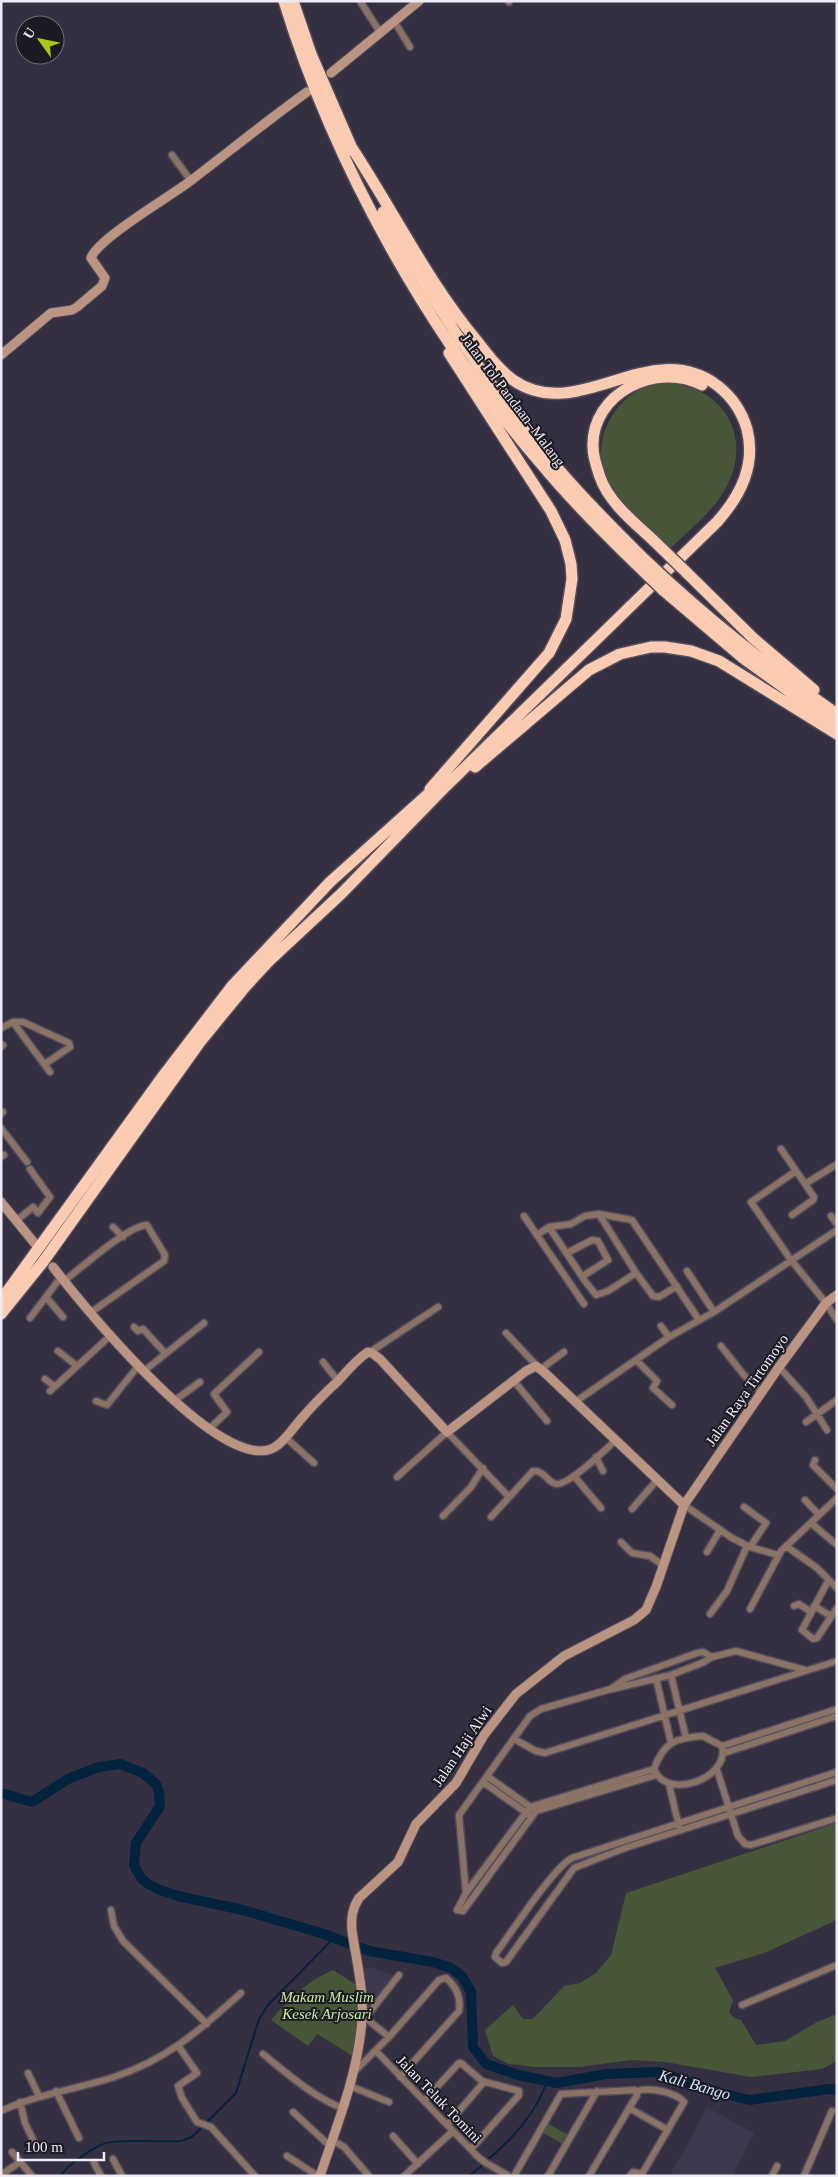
<svg xmlns="http://www.w3.org/2000/svg" width="838" height="2177" viewBox="0 0 838 2177" font-family="'Times New Roman',serif">
	<style>
		.built { fill: #3e384f }
		.green { fill: #465637 }
		.lines { fill: none; stroke-linecap: round; stroke-linejoin: round }
		.stream { stroke: #02233e; stroke-width: 2 }
		.river { stroke: #02233e; stroke-width: 10 }
		.street-casing { stroke: #524e5f; stroke-width: 9 }
		.secondary-casing { stroke: #524e5f; stroke-width: 11 }
		.highway-casing { stroke: #524e5f; stroke-width: 14 }
		.street { stroke: #8a7265; stroke-width: 6 }
		.secondary { stroke: #bb9581; stroke-width: 9 }
		.highway { stroke: #fbccb2; stroke-width: 11 }
		.highway-bridge-casing { stroke: #524e5f; stroke-width: 14; stroke-linecap: butt }
		.highway-bridge { stroke: #fbccb2; stroke-width: 11 }
		.labels { text-anchor: middle; stroke-width: 4; stroke-linejoin: round; paint-order: stroke }
		.street-label { font-size: 15px; fill: #eeebf7; stroke: #1b1921 }
		.park-label { font-size: 15px; font-style: italic; fill: #c7efa1; stroke: #1b1921 }
		.water-label { font-size: 16px; font-style: italic; fill: #cce6ff; stroke: #1b1921 }
	</style>
	<rect width="100%" height="100%" fill="#343042"/>
	<path class="built" d="M369,1967L395,1976L370,2007L365,2004L362,1971Z
		M707,2107L754,2133L733,2176H669L687,2145H688Z"/>
	<path class="green" d="M666,383C727,386 755,442 723,493C711,513 686,533 670,549C648,529 623,508 608,481C590,447 609,404 643,388C650,385 658,384 666,383Z
		M837,1823V1920L764,1953L715,1968L733,2000L729,2012L734,2018L741,2020L756,2045L785,2041L817,2022L837,2014V2061L822,2069L751,2077L665,2062L631,2060L580,2067H536L509,2064L493,2056L485,2030L513,2005L523,2019H533L564,1986L580,1983L596,1973L611,1955L626,1893Z
		M333,1970L355,1984L358,2012L353,2056L317,2034L308,2046L271,2020C289,1999 307,1981 333,1970Z
		M547,2123L570,2136L564,2145L542,2132Z"/>
	<g class="lines">
		<path class="stream" d="M486,2161C513,2139 536,2114 547,2081
			M60,2176C69,2164 96,2144 111,2142C134,2140 158,2142 181,2141L192,2137L236,2093L259,2019L268,2005L334,1938
			M469,2176L483,2165"/>
		<path class="river" d="M1,1793L32,1802L68,1779L99,1767L120,1764L143,1773L156,1784L159,1792L160,1806L136,1843L134,1865L141,1878L148,1884L160,1890L178,1896L243,1910L324,1934L369,1951L433,1962L451,1968L462,1976L471,1992L473,2047L486,2064L518,2075L557,2083L606,2074L658,2072L717,2092L749,2100L829,2089L837,2090"/>
		<defs>
			<path id="street" d="M360,1L380,32
				M508,1L509,2
				M394,21L410,47
				M172,155L191,181
				M13,1022L50,1072
				M1,1028L13,1022H23L69,1043L70,1047L45,1064
				M1,1047L3,1045
				M1,1114L3,1112
				M1,1128L27,1162
				M781,1149L814,1197L813,1200L792,1215
				M1,1157L4,1155
				M796,1171L751,1202L791,1260L826,1303L837,1320
				M805,1184L837,1164
				M599,1214L636,1273L653,1296L659,1297L677,1286
				M524,1216L584,1304
				M831,1216L837,1224
				M16,1221L33,1207L38,1213L50,1197L30,1169
				M113,1227L123,1237
				M549,1227L585,1281L596,1295L608,1291L636,1273
				M537,1235L549,1227L571,1224L585,1216L599,1214L632,1220L699,1320
				M567,1253L592,1240L598,1241L608,1260L583,1276
				M687,1271L714,1312
				M64,1281C81,1268 129,1225 147,1225L165,1255L164,1261L90,1313
				M46,1297L63,1317
				M30,1318L61,1277
				M661,1326L669,1337
				M134,1327L138,1331L143,1329L165,1353
				M506,1333L538,1367
				M721,1346L743,1374L761,1392
				M58,1351L77,1366
				M370,1352L438,1307
				M636,1360L657,1381L653,1388L672,1405
				M323,1362L338,1381
				M779,1367L806,1397L827,1430
				M541,1369L564,1352
				M144,1371L204,1323
				M45,1379L54,1386
				M514,1381L547,1421
				M50,1391L110,1336
				M96,1401L107,1405L139,1365
				M174,1401L200,1382
				M575,1402L669,1337L714,1312L837,1230
				M806,1422L837,1400
				M209,1429L227,1412L214,1394L259,1352
				M285,1437L314,1463
				M596,1457L603,1471
				M815,1460L813,1465L837,1489
				M574,1476L601,1508
				M397,1477L447,1432L509,1497
				M805,1500L819,1515
				M684,1505L732,1538L750,1547L778,1555
				M744,1507L766,1523L750,1547
				M632,1509L658,1479
				M443,1516L471,1487L483,1468
				M491,1517L533,1471C544,1470 547,1482 556,1484C568,1486 606,1449 616,1440
				M811,1523L837,1545
				M621,1542L632,1553L650,1556L664,1566
				M786,1546L817,1568L837,1588
				M707,1552L720,1530
				M828,1581L802,1630L813,1639L817,1638L837,1608
				M794,1606L799,1604L811,1612
				M814,1606L831,1616
				M750,1609L781,1551L837,1498
				M710,1614L727,1591L747,1546
				M671,1675L686,1738
				M656,1678L671,1743
				M612,1689L671,1675L704,1662L712,1657L736,1651L805,1670
				M703,1736L722,1746C730,1779 666,1801 654,1769C664,1742 675,1738 703,1736Z
				M514,1739L536,1751L545,1753L837,1661
				M722,1746L837,1709
				M724,1753L837,1716
				M654,1769L530,1807L466,1893L457,1910L463,1911L536,1811L656,1775
				M717,1770L738,1836L745,1844L751,1845L837,1818
				M837,1772L572,1858C552,1869 512,1932 496,1953L495,1957L502,1963L506,1962L574,1868L625,1848L837,1780
				M487,1776L533,1809
				M483,1782L528,1814
				M669,1784L679,1827
				M466,1893L459,1815L530,1716L541,1709L611,1689L625,1679L697,1653L703,1652L712,1657
				M111,1910L114,1926L123,1941L207,2024
				M742,2005L837,1965
				M363,2016L389,2037
				M366,2017L399,1975
				M179,2047L197,2073L178,2086L182,2098L197,2122L211,2127L255,2176
				M376,2051L478,2157L486,2163L509,2176
				M263,2054C288,2074 312,2096 342,2108
				M354,2072L389,2037L439,1980L446,1978C456,1986 461,1997 459,2011L400,2077
				M28,2073L39,2096
				M350,2086L389,2102
				M56,2091L79,2138
				M424,2101L459,2063H461L482,2081L519,2091V2095L471,2149
				M20,2102L25,2123L36,2146
				M629,2108L668,2130
				M1,2111C38,2094 77,2089 114,2077C167,2060 201,2029 241,1993
				M293,2112L330,2146
				M447,2125L484,2082
				M393,2136L418,2164
				M332,2140L344,2147L369,2176
				M12,2152L32,2176
				M287,2156L318,2176
				M113,2159L122,2176
				M94,2163L101,2176
				M1,2175L20,2162
				M404,2176L453,2131
				M514,2176L561,2094L635,2090L637,2095L589,2176
				M548,2176L597,2091
				M630,2176L633,2172L642,2174L684,2102C675,2092 650,2087 637,2091
				M772,2176L777,2166
				M804,2176L832,2111"/>
			<path id="secondary" d="M331,73L419,1
				M1,355L51,313L72,310L77,307L102,286L105,278L91,258C98,238 173,195 193,179C231,150 268,120 307,92
				M1,1202L36,1245
				M53,1267C82,1304 223,1479 275,1447C285,1441 293,1428 301,1419C312,1406 325,1393 338,1381C347,1371 356,1360 368,1352L372,1353L380,1359L447,1432L526,1371L536,1366L544,1372L684,1505
				M320,2176C337,2125 359,2071 362,2018C364,1990 356,1959 352,1931C351,1918 352,1909 359,1898L398,1862L416,1824L456,1783L484,1735L516,1694L564,1656L634,1620L646,1610L656,1587L684,1505L779,1367L826,1303L837,1295"/>
			<path id="highway" d="M284,1C335,167 429,334 542,465C571,500 603,532 636,564
				M293,1L311,54L353,151
				M383,212C429,297 482,377 544,452C574,489 608,523 642,557
				M654,541C635,523 609,503 600,477C597,468 593,457 593,447C591,393 657,361 702,385
				M686,572L753,638L814,690
				M670,583C723,631 778,674 837,714
				M663,590L743,658L837,726
				M475,767L589,670L620,654L651,647H665L691,651L719,661L837,734
				M430,789L549,653L566,619L572,579L571,564L565,540L551,511L449,353
				M1,1300L163,1076L232,986L330,882L437,786
				M1,1314L43,1262L200,1042L245,987L269,961L342,893L445,787L717,522C741,495 756,465 747,429C742,412 732,397 718,386C650,334 579,426 513,380C499,370 488,355 477,341C427,281 393,210 350,145"/>
		</defs>
		<use href="#street" class="street-casing"/>
		<use href="#secondary" class="secondary-casing"/>
		<use href="#highway" class="highway-casing"/>
		<use href="#street" class="street"/>
		<use href="#secondary" class="secondary"/>
		<use href="#highway" class="highway"/>
		<defs>
			<path id="highway-bridge" d="M654,541L686,572
				M642,557L670,583
				M636,564L663,590"/>
		</defs>
		<use href="#highway-bridge" class="highway-bridge-casing"/>
		<use href="#highway-bridge" class="highway-bridge"/>
	</g>
	<g class="labels">
		<g class="street-label">
			<text transform="translate(513 400) rotate(53)" y="5">Jalan Tol Pandaan–Malang</text>
			<text transform="translate(747 1390) rotate(-55)" y="5">Jalan Raya Tirtomoyo</text>
			<text transform="translate(462 1746) rotate(-56)" y="5">Jalan Haji Alwi</text>
			<text transform="translate(439 2099) rotate(46)" y="5">Jalan Teluk Tomini</text>
		</g>
		<g class="park-label">
			<text x="327" y="2002">Makam Muslim<tspan x="327" dy="17">Kesek Arjosari</tspan></text>
		</g>
		<g class="water-label">
			<text transform="translate(695 2084) rotate(16)" y="6">Kali Bango</text>
		</g>
	</g>
	<rect width="838" height="2177" fill="none" stroke="#eeebf7" stroke-width="5"/>
	<g transform="translate(40 40) rotate(303)"><circle r="24" fill="#1b1921" stroke="#6f6d77"/>
	<path d="M0-4L9 19L0 12L-9 19Z" fill="#abc615"/>
	<text y="-8" font-size="14" font-weight="bold" text-anchor="middle" fill="#eeebf7">U</text>
	</g>
	<path d="M18 2152v8h86v-8" fill="none" stroke="#eeebf7" stroke-width="2.5"/>
	<text x="25" y="2152" font-size="15" fill="#eeebf7" stroke="#1b1921" stroke-width="4" paint-order="stroke">100 m</text>
</svg>
